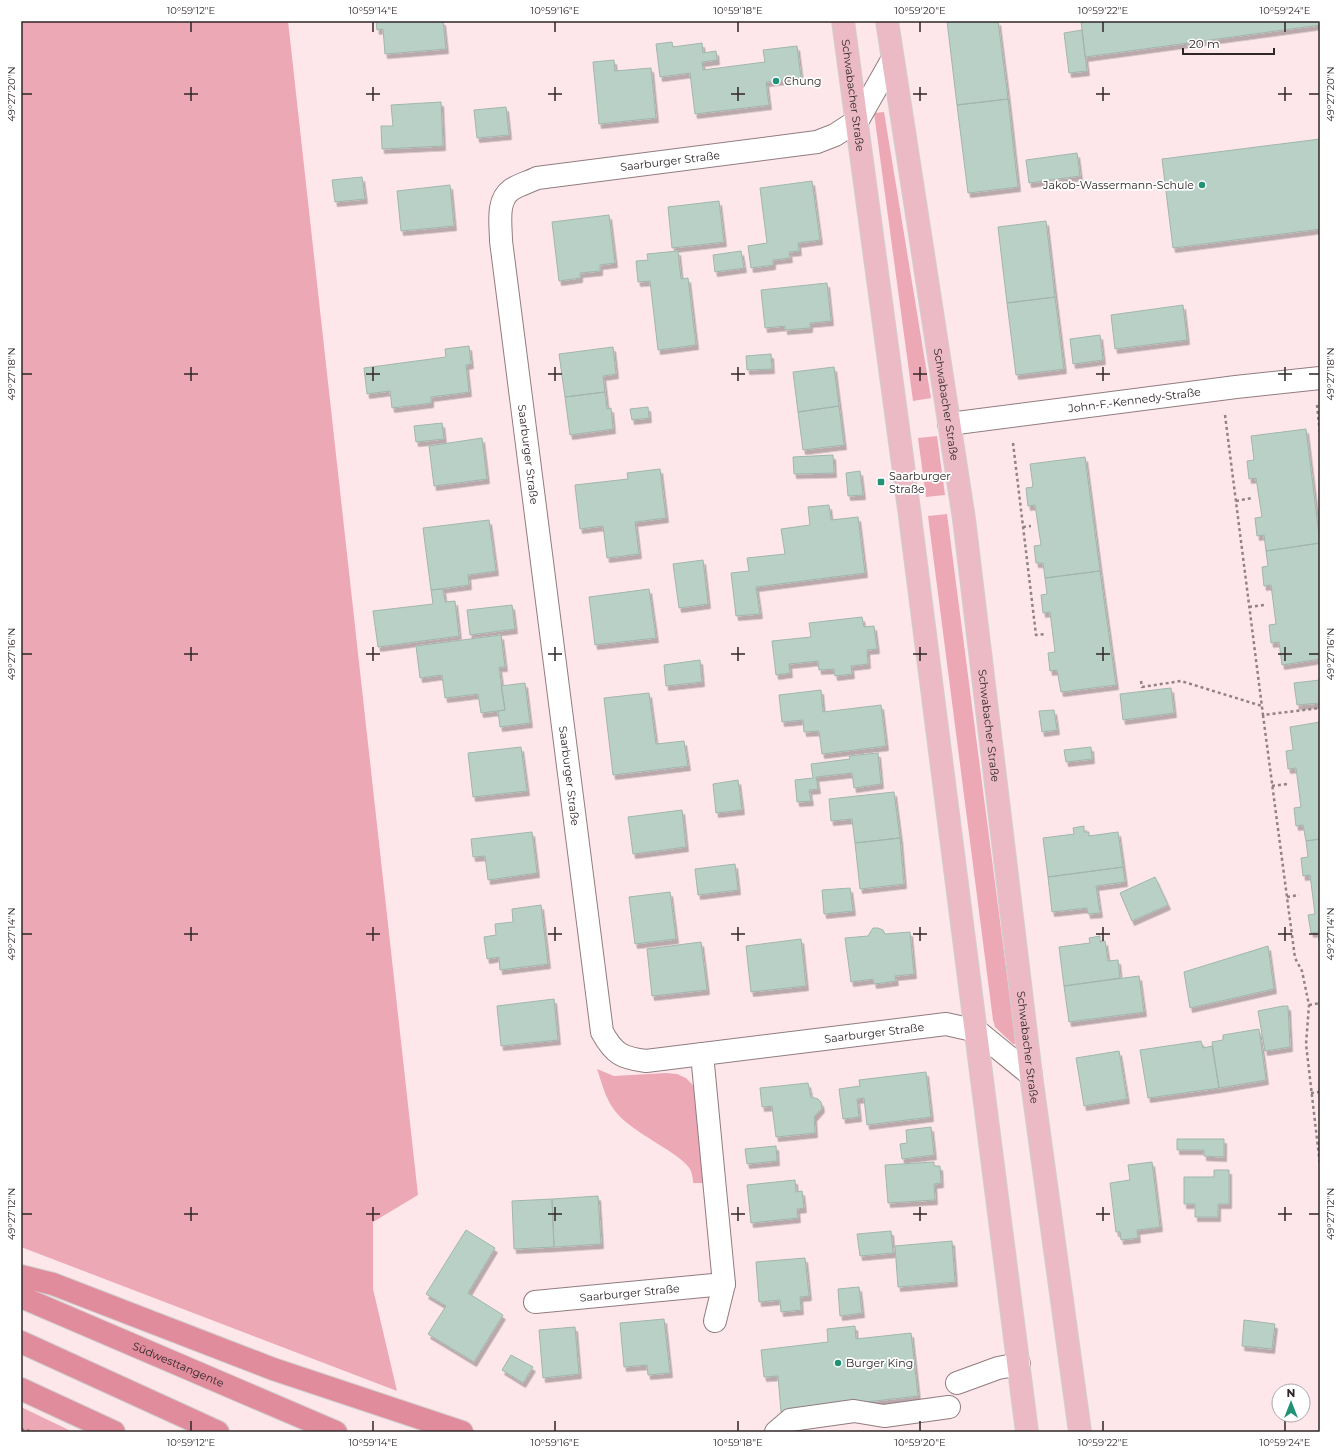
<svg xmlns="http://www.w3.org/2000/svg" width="1341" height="1453" viewBox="0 0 1341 1453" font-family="Montserrat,sans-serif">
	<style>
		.green { fill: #eda8b5 }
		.building { fill: #b9d0c7; stroke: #a0b6ae; filter: url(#shadow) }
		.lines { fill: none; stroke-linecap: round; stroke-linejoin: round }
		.minor-casing { stroke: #917c80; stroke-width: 24 }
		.major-casing { stroke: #d1cfcf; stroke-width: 24 }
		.highway-casing { stroke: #d1cfcf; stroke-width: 24 }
		.path { stroke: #928284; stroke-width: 2.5; stroke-dasharray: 3 3; stroke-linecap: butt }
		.minor { stroke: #fff; stroke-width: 22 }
		.major { stroke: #ecbac4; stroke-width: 22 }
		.highway { stroke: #e08c9d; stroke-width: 22 }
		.ticks { fill: none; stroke: #2f2627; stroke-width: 1.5 }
		.poi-dot { fill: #209376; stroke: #fff; stroke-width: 1.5 }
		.labels { text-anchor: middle; stroke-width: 3.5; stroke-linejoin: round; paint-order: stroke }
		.poi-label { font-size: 11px; fill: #2f2627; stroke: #fff; text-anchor: start }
		.street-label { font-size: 11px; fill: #2f2627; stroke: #fff }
		.neatline { fill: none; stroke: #2f2627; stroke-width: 1.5 }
		.ticks-label { font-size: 10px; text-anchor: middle; fill: #2f2627 }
	</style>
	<defs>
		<filter id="shadow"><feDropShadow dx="2.5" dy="4.5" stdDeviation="0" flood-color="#0004"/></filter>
	</defs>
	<rect width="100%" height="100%" fill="#fee7ea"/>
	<path class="green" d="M21,21H288L418,1195L373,1222V1289L397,1391L21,1247Z
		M884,112L931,398L913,401L874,113Z
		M937,436L945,495L926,497L918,438Z
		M947,514L1016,1044H1013L995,1027L993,1020L928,516Z
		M597,1069L614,1076L666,1073L677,1074L686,1078L692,1084L696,1094L703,1183H693C693,1179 692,1175 691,1171C684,1154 631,1133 615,1111C605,1098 602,1083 597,1069Z
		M21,1407L73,1432H21Z"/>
	<path class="building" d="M376,21H443L446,49L385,54L383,29L377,30Z
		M947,21H998L1008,99L957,105Z
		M1081,21H1320V25L1085,57Z
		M1082,30L1087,71L1069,73L1064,33Z
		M672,42L673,47L702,43L703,53L716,51L717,60L702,62L703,70L765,62L763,50L797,46L801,78L766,82L769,105L695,114L690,73L660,77L656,44Z
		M614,60L615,71L651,68L656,118L599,124L593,62Z
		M1008,99L1018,187L968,193L957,105Z
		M441,102L443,146L382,149L381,126H393L391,105Z
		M506,107L509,135L477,138L474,110Z
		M1320,139V229L1173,248L1162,159Z
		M1077,153L1080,176L1029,183L1026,160Z
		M362,177L365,199L335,202L332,180Z
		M812,181L820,240L798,243L799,251L789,252L790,258L773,260V265L751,268L748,246L767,243L760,188Z
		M450,185L454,226L401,231L397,191Z
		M719,201L724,242L672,248L668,207Z
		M609,215L615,263L600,265V271L580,273V278L559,281L552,222Z
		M1046,221L1055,297L1007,303L998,227Z
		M678,251L681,279L688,278L696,345L658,350L650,281L638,282L636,261L648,260L647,254Z
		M741,251L744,268L715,272L713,255Z
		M827,283L831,321L810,323V328L785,330V326L765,328L761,290Z
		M1055,297L1064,369L1016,375L1007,303Z
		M1183,305L1187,340L1115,349L1111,315Z
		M1100,335L1103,360L1073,364L1070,339Z
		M469,346L471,364L466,365L469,392L431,397V403L392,408L390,391L367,394L364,368L446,357L445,349Z
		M613,347L616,374L603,376L605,392L565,397L559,354Z
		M771,354L772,369L747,370L746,356Z
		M834,367L839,406L798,412L793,372Z
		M605,392L607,409L611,408L613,429L570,435L565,397Z
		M839,406L844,445L803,450L798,412Z
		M648,407L649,418L632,420L630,409Z
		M442,423L444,439L416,442L414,426Z
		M1306,429L1320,543L1266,551L1264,535L1257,536L1255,518L1262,517L1256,478L1249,479L1247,461L1254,460L1251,436Z
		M482,438L487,479L434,486L429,446Z
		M833,455L834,473L794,474L793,457Z
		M1085,457L1100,571L1045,578L1043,563H1036L1034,546L1041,545L1035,505L1028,506L1026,488L1033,487L1030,464Z
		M660,469L666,518L635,522L639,554L607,558L603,526L580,529L575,485L628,479L627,473Z
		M860,471L863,495L848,496L846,473Z
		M829,505L831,520L858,517L865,573L756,587L760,614L736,616L731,573L749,571L747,558L785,554L781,529L810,525L808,507Z
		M489,520L496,571L468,575L469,585L431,590L423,528Z
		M1320,543V659L1282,665L1279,642L1271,643L1269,625L1276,624L1271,585L1264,586L1262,567L1268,566L1266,551Z
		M703,560L708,604L679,608L673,564Z
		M1100,571L1116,685L1061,692L1057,670L1050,671L1048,653L1055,652L1050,612L1043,613L1041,595L1047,594L1045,578Z
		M443,589L445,602L455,601L459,636L378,647L373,611L433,604L431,590Z
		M649,589L656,638L595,645L589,597Z
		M512,605L515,629L470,635L467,610Z
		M862,617L864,627L874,626L877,649L867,650L868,664L851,666L852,674L835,676L834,669L819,670L818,661L789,664L790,673L776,675L772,641L811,637L809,623Z
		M501,635L505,667H499L505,710L481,713L478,694L445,698L442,675L420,678L416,646Z
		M700,660L702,682L666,686L664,665Z
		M1320,680V703L1297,705L1294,683Z
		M525,683L530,723L500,727L498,711L505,710L501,686Z
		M1171,688L1174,713L1123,720L1120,694Z
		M821,690L823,712L881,705L886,746L822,754L819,731L804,732L803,720L782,722L779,695Z
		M649,693L656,744L684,741L688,766L613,775L604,698Z
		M1054,710L1057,730L1042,732L1039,711Z
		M1320,722V839L1306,841L1303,825L1296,826L1294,808L1301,807L1296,768L1288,769L1286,751L1293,750L1290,727Z
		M521,747L527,791L473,797L468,753Z
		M1091,747L1092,759L1066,762L1064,750Z
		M878,753L881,784L854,788L852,773L816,777L818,789L809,790L811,801L797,802L795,780L813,778L811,764L850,759L849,756Z
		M738,780L742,810L716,813L713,784Z
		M894,792L900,838L855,843L852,819L831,821L829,799Z
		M682,810L686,847L633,854L628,817Z
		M1084,826V832H1089V836L1118,832L1123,867L1048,877L1043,838L1074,834L1073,828Z
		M532,832L537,873L488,880L485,856L473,857L471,839Z
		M900,838L904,884L860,889L855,843Z
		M1320,839V950L1318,932L1311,933L1308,915L1315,914L1310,875L1303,876L1301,858L1308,857L1306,841Z
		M735,864L738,890L698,895L695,869Z
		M1123,867L1125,882L1096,886L1100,913L1088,914L1087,908L1052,912L1048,877Z
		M1155,877L1168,905L1132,921L1120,893Z
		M850,888L853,911L824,914L822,890Z
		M670,892L676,939L635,944L629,897Z
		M541,905L548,964L500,970L499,957L487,959L484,937L496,935L495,924L513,922L512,909Z
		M873,928H878L883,930L885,934L910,932L914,974L895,976L896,981L874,984L873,979L851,982L845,938L868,936Z
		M1100,936V942L1105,941L1108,961L1118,960L1120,978L1064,986L1059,947L1090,943L1089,938Z
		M801,939L806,986L751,992L746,946Z
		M701,942L707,990L652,996L647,949Z
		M1268,946L1274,989L1190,1008L1184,972Z
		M1139,976L1144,1012L1069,1022L1064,986Z
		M554,999L558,1040L501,1046L497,1006Z
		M1283,1006H1288L1290,1047L1265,1051L1258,1011Z
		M1259,1029L1266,1080L1219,1088L1212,1042L1223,1040V1035Z
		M1201,1041L1203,1048L1212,1046L1219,1088L1148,1098L1140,1050Z
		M1119,1051L1127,1099L1084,1106L1076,1058Z
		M926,1072L931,1117L867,1125L864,1098L857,1099L859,1117L843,1119L839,1089L860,1086L859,1080Z
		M808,1083L811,1097L818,1099L821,1102L822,1108L814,1117L815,1133L776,1137L772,1106L762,1107L760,1088Z
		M931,1127L934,1155L902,1159L900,1144L907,1143L906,1130Z
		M1177,1139H1224V1157L1204,1156V1150H1177Z
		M776,1146L777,1161L747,1164L745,1149Z
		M934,1162V1166H940L941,1183L934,1184L935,1200L888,1203L885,1165Z
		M1152,1162L1160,1227L1137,1230L1138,1238L1121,1240L1120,1232H1116L1110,1183L1130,1180L1128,1165Z
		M1214,1170H1229V1204H1218V1217H1195V1204H1184V1177H1214Z
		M795,1180L796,1192L802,1191L804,1208L797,1209L798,1218L751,1223L747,1185Z
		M598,1196L601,1244L554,1247L552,1199Z
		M552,1199L554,1247L514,1249L512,1201Z
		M466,1230L495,1248L468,1293L503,1315L474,1362L428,1334L446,1306L426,1294Z
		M891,1231L893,1253L860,1256L857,1234Z
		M952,1241L955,1282L898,1287L895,1246Z
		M805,1258L809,1296L800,1297L801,1310L781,1312L780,1300L759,1302L756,1262Z
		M859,1287L862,1313L840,1316L838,1289Z
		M664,1319L670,1373L648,1375L647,1365L624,1367L620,1323Z
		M1244,1320L1275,1324L1272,1349L1242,1346Z
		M855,1326L856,1339L911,1333L918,1396L781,1412L778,1376L764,1377L761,1350L828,1342L827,1329Z
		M575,1327L579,1374L543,1378L539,1330Z
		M511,1355L533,1367L523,1383L502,1370Z"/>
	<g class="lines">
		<defs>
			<g id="minor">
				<path id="s1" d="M892,60L858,120L835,135L817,142L537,178C529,182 518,185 511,190C496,201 501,225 501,241L602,1032C614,1054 622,1058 646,1061L946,1024L977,1031L1031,1075"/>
				<path id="s2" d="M949,424L1236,387L1320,378"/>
				<path id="s3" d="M535,1302L724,1284L702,1054"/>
				<path d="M715,1321L724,1284"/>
				<path d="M957,1383L998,1368L1019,1364"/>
				<path d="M776,1432L790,1420L854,1411L884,1416L949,1407"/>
			</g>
			<g id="major">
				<path id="s4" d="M843,21L909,509L1027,1432"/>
				<path id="s5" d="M887,21L964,519L1031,1075L1080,1432"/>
			</g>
			<g id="highway">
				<path d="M21,1276L53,1284L273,1369L462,1432"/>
				<path id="s6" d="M21,1297L336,1432"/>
				<path d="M21,1342L218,1432"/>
				<path d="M21,1389L114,1432"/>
			</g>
		</defs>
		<use href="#minor" class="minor-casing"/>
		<use href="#major" class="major-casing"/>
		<use href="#highway" class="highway-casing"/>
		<path class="path" d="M1317,405L1320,434
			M1225,415L1263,715L1320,708
			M1013,443L1036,635L1045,634
			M1236,501L1252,498
			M1023,527L1031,526
			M1249,607L1264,605
			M1141,681L1142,687L1181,681L1262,706
			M1263,715L1295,958L1302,971L1309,1005L1306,1044L1320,1165
			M1272,786L1287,784
			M1287,897L1299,895
			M1309,1005L1320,1003
			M1311,1093L1320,1092
			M21,1429L35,1432"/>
		<use href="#minor" class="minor"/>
		<use href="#major" class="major"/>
		<use href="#highway" class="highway"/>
	</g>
	<path class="ticks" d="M191,22V32M373,22V32M555,22V32M738,22V32M920,22V32M1103,22V32M1285,22V32M191,87V101M373,87V101M555,87V101M738,87V101M920,87V101M1103,87V101M1285,87V101M22,94H32M184,94H198M366,94H380M548,94H562M731,94H745M913,94H927M1096,94H1110M1278,94H1292M1309,94H1319M191,367V381M373,367V381M555,367V381M738,367V381M920,367V381M1103,367V381M1285,367V381M22,374H32M184,374H198M366,374H380M548,374H562M731,374H745M913,374H927M1096,374H1110M1278,374H1292M1309,374H1319M191,647V661M373,647V661M555,647V661M738,647V661M920,647V661M1103,647V661M1285,647V661M22,654H32M184,654H198M366,654H380M548,654H562M731,654H745M913,654H927M1096,654H1110M1278,654H1292M1309,654H1319M191,927V941M373,927V941M555,927V941M738,927V941M920,927V941M1103,927V941M1285,927V941M22,934H32M184,934H198M366,934H380M548,934H562M731,934H745M913,934H927M1096,934H1110M1278,934H1292M1309,934H1319M191,1207V1221M373,1207V1221M555,1207V1221M738,1207V1221M920,1207V1221M1103,1207V1221M1285,1207V1221M22,1214H32M184,1214H198M366,1214H380M548,1214H562M731,1214H745M913,1214H927M1096,1214H1110M1278,1214H1292M1309,1214H1319M191,1421V1431M373,1421V1431M555,1421V1431M738,1421V1431M920,1421V1431M1103,1421V1431M1285,1421V1431"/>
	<g class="poi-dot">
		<circle cx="776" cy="81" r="4"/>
		<circle cx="1202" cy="185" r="4"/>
		<rect x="877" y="478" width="8" height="8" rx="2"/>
		<circle cx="838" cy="1363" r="4"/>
	</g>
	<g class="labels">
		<g class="poi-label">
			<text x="784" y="85">Chung</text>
			<text x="1194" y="189" text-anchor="end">Jakob-Wassermann-Schule</text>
			<text x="889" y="480">Saarburger<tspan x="889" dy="13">Straße</tspan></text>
			<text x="846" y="1367">Burger King</text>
		</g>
		<g class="street-label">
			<text dy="4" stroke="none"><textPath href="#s4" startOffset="75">Schwabacher Straße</textPath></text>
			<text transform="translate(670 161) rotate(-7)" y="4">Saarburger Straße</text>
			<text dy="4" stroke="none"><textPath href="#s2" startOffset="187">John-F.-Kennedy-Straße</textPath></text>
			<text dy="4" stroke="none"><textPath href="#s5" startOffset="388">Schwabacher Straße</textPath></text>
			<text dy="4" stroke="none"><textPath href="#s1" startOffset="696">Saarburger Straße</textPath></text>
			<text dy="4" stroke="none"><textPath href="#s5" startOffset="712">Schwabacher Straße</textPath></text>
			<text dy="4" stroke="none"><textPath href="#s1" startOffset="1020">Saarburger Straße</textPath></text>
			<text dy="4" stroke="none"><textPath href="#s1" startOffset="1564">Saarburger Straße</textPath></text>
			<text dy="4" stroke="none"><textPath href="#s5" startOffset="1036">Schwabacher Straße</textPath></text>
			<text dy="4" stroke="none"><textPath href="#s3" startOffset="95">Saarburger Straße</textPath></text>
			<text dy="4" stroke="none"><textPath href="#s6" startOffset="171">Südwesttangente</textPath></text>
		</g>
	</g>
	<rect width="1341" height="1453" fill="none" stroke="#ffffff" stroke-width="44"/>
	<g transform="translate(1291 1403)"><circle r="19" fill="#ffffff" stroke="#aca8a9"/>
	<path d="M0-3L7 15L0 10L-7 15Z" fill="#209376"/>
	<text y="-6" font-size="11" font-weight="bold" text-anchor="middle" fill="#2f2627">N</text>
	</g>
	<path d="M1183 48v6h91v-6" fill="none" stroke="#2f2627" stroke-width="2"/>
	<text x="1189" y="48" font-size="12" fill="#2f2627" stroke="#ffffff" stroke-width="3" paint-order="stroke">20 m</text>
	<rect x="22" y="22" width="1297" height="1409" class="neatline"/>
	<g class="ticks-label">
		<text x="191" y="14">10°59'12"E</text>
		<text x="373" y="14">10°59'14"E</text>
		<text x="555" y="14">10°59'16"E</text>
		<text x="738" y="14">10°59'18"E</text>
		<text x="920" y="14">10°59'20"E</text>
		<text x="1103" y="14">10°59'22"E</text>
		<text x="1285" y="14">10°59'24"E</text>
		<text transform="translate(11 94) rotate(-90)" y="4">49°27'20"N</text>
		<text transform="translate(1330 94) rotate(-90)" y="4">49°27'20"N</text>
		<text transform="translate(11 374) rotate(-90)" y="4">49°27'18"N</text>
		<text transform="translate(1330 374) rotate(-90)" y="4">49°27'18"N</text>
		<text transform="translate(11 654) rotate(-90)" y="4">49°27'16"N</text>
		<text transform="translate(1330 654) rotate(-90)" y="4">49°27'16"N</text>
		<text transform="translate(11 934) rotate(-90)" y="4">49°27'14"N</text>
		<text transform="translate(1330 934) rotate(-90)" y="4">49°27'14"N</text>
		<text transform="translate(11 1214) rotate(-90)" y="4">49°27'12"N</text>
		<text transform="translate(1330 1214) rotate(-90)" y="4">49°27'12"N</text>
		<text x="191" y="1446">10°59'12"E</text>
		<text x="373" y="1446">10°59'14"E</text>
		<text x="555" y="1446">10°59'16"E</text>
		<text x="738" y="1446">10°59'18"E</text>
		<text x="920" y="1446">10°59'20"E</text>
		<text x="1103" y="1446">10°59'22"E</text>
		<text x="1285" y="1446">10°59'24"E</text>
	</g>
</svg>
